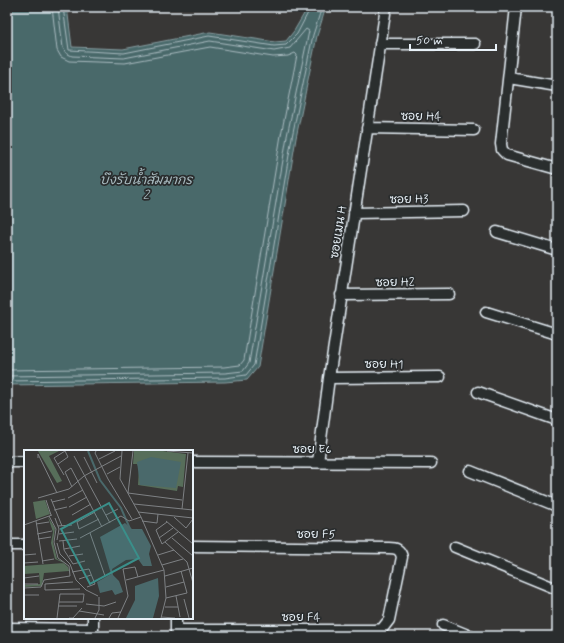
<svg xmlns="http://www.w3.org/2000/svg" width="564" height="643" viewBox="0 0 564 643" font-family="Mynerve,'Playpen Sans Thai',sans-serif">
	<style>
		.water { fill: #4a696b; stroke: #899fa3 }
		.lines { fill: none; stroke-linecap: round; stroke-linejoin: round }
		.shore { stroke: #a9bbc0; stroke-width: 1 }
		.minor-casing { stroke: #e8f1f8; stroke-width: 13 }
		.minor { stroke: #2a2d2e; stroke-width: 10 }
		.labels { text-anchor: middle; stroke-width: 3.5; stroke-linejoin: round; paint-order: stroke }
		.street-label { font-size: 12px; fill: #e8f1f8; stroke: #2a2d2e }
		.water-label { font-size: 13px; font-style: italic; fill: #a9bbc0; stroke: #2a2d2e }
		.inset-river { fill: none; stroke: #4a696b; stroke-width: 2 }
		.inset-road { fill: none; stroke: #7e8184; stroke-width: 1 }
		.view { fill: #3a8f8a; fill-opacity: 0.15; stroke: #3a8f8a; stroke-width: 2 }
		.inset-edge { fill: none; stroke: #e8f1f8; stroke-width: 2 }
	</style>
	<rect width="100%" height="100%" fill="#383736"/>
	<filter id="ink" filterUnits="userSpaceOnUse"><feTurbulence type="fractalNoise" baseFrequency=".025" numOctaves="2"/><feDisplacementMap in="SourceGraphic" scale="8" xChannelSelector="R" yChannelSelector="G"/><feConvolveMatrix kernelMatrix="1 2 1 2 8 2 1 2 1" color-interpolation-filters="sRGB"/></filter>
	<g filter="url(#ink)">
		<path class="water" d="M7,7H67L72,47L123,49L210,32L275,42L286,41L294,31L308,7H326L317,36L296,138L258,367L247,380L225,382L7,385Z"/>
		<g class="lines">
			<path class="shore" d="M63,7L69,50L124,53L209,36L274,46L286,45L297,34L311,7
				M7,370L224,367L240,365L244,360L281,135L297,55L295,53L288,56L273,57L210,47L125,63L69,61L61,57L57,50L52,7
				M7,376L225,373L243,371L249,363L287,136L309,31L306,29L290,48L274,51L210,41L124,58L72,56L66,53L63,48L58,7
				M7,381L225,378L246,375L254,365L292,137L313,35L322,7"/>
			<defs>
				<path id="minor" d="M516,7L501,144L502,150L507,155L557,169
					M380,44H475
					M509,78L557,86
					M367,128L474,130
					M354,213L464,211
					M497,232L557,250
					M341,295L449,294
					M486,312L557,334
					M329,378L440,377
					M478,392L557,420
					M7,462H25
					M192,462L431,463
					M318,462L329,378L386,7
					M470,471L557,506
					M7,545H25
					M455,547L557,589
					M443,625L470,636
					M7,628L93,629
					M176,630H375L382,629L389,620L402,557C400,549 396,548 389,548L192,546
					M93,636V618
					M176,636V618"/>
			</defs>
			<use href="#minor" class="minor-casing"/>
			<use href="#minor" class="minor"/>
		</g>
	</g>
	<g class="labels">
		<g class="street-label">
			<text transform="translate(421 116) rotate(1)" y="4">ซอย H4</text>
			<text transform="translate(409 199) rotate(-1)" y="4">ซอย H3</text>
			<text transform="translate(338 232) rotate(-81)" y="4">ซอยเมน H</text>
			<text transform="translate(395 282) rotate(-1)" y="4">ซอย H2</text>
			<text x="384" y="368">ซอย H1</text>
			<text x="312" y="453">ซอย E6</text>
			<text x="316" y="538">ซอย F5</text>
			<text x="301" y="621">ซอย F4</text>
		</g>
		<g class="water-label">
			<text x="146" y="184">บึงรับน้ำสัมมากร<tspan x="146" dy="15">2</tspan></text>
		</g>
	</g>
	<g transform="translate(24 450)">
		<rect width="169" height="169" fill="#383736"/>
		<path d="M14,1H35L25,6L38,31L33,33ZM110,1H139L162,4L159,37L154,36L153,41L114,35L115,18L113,14H109ZM21,50L26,64L12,69L9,52ZM24,67L31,78L29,92L33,109L38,111L44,117L46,124L45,121L20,123L18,136L0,137V135L16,134L15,123L0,124V116L40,113L31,109L27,93L29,82Z" fill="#576e5a"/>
		<path d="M127,7L157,12L152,38L116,35L113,12ZM101,73L108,79H118L127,96L125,104L128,116H119L114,109L102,110L88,119L89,125L95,131L99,142L91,145L88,140L76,143L73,132L87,124L76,87ZM134,128L135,146L129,168H102L111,150V136Z" fill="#4a696b"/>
		<path class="inset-river" d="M64,1L76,30L97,58L107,81"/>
		<path class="inset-road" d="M72,1L71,3L84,29L108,69M98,1L96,29L117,67L140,120L142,148L137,168M143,1L169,3M50,6L86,73M60,7L73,33M14,8V4L33,43M75,9L91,1M34,14L44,7L41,1M83,24L96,17M40,25L30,8L41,1M48,37L41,22L47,18L78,77M104,43L158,50M104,43L109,1M14,48L45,39L60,26L97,6M44,48L59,40M27,49L38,76M22,50L27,65M28,52L41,49M110,54L169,60M45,57L63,47M158,59L164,3M30,60L43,57M71,62L53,72L55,79L75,69M114,62L169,68M48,65L67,54M82,65L94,59M150,67L162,78L169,69M31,68L35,79L33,90M12,71L19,114M118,71L133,73L134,64M142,71L169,94M143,72L132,80L138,94L154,82M12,74L25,72M0,75L28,65M34,76L48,75M66,83L81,126M13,84L28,81M35,84L50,82M56,88L97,66L105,71L117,67M135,88L149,78M148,88L169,106M14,89L27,87M35,91L53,89M39,91L40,100L49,114M141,92L163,112L169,133M33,93L36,104L46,114L52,130L62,140L74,146M40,99L56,96M0,105L12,104M134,105L150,100M45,106L59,104M18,111L30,109M0,113L14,112M49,114L61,111M138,115L159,109M48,122L65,119L71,134L63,137M141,126L169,118M0,128L15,126M55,129L67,125M102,130L140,120M49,132L21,134V140L56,139M0,134H14M142,137L160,132M0,138L17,137L20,130L46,126L45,116L34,108L30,92L32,79L25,66M0,145H15M152,146L156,167M142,148L163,143L157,121M160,149L165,168M62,154L80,156L92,152M35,156H53M141,157H154M55,161L80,165M137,167L151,168M33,168L36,144H60L59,152H35M45,168H49L58,158M71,168L75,160V147M85,168L88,163L97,162M94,168L104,146L99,119L111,117L114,127"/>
		<path class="view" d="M85,53L115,108L66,134L37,79Z"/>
		<rect width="169" height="169" class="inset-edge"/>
	</g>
	<rect width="564" height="643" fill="none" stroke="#2a2d2e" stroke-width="24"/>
	<rect x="12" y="12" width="540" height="619" fill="none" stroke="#e8f1f8" stroke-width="1.5" filter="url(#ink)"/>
	<path d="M410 44v6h86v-6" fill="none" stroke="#e8f1f8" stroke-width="2"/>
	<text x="416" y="44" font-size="12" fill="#e8f1f8" stroke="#2a2d2e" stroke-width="3" paint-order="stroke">50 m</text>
</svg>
